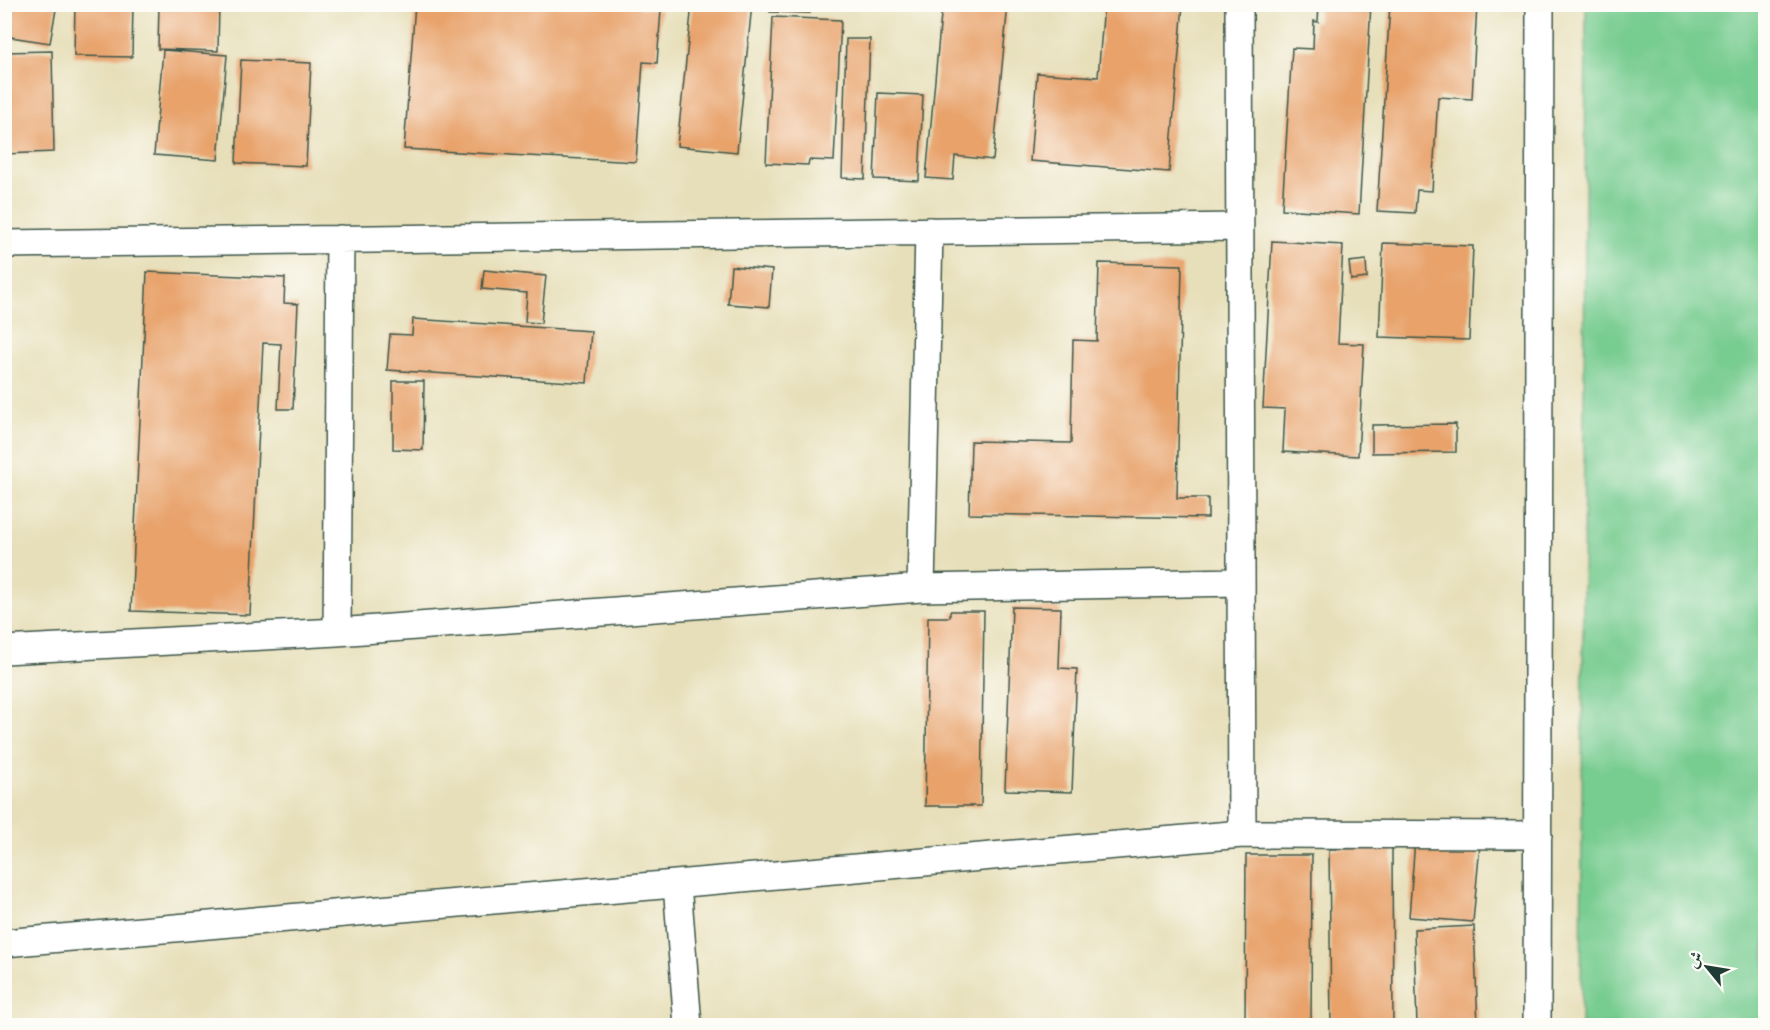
<svg xmlns="http://www.w3.org/2000/svg" width="1770" height="1030" viewBox="0 0 1770 1030" font-family="'Libre Bodoni',Amiri,serif">
	<style>
		.green { fill: #77cc90; stroke: #4b8462; stroke-width: 1.5 }
		.building { fill: #e8a26b }
		.lines { fill: none; stroke-linecap: round; stroke-linejoin: round }
		.minor-casing { stroke: #3d5548; stroke-width: 30 }
		.minor { stroke: #fff; stroke-width: 27 }
	</style>
	<rect width="100%" height="100%" fill="#fdfcf7"/>
	<filter id="ink" filterUnits="userSpaceOnUse"><feTurbulence type="fractalNoise" baseFrequency=".0167" numOctaves="2"/><feDisplacementMap in="SourceGraphic" scale="12" xChannelSelector="R" yChannelSelector="G"/><feConvolveMatrix kernelMatrix="1 2 1 2 8 2 1 2 1" color-interpolation-filters="sRGB"/></filter>
	<filter id="wash" filterUnits="userSpaceOnUse"><feTurbulence type="fractalNoise" baseFrequency=".008" numOctaves="4" result="noise"/><feDisplacementMap in="SourceGraphic" scale="24" xChannelSelector="R" yChannelSelector="G"/><feGaussianBlur stdDeviation="1.35" result="paint"/><feColorMatrix in="noise" values="0 0 0 0 0 0 0 0 0 0 0 0 0 0 0 0 0 1.4 0 .05"/><feComposite in="paint" operator="in"/></filter>
	<g filter="url(#wash)">
		<rect width="100%" height="100%" fill="#e7dfb9"/>
		<path class="green" d="M1586,5H1765V1025H1581Z"/>
		<g id="blocks">
			<path class="building" d="M4,4H57L50,43L4,36Z
				M75,4H133L132,57L74,56Z
				M159,4H219L218,51L158,49Z
				M415,4H640V8L661,10L657,63L643,62L636,162L404,149Z
				M692,4H752L737,152L677,146Z
				M770,4H810V13L770,12Z
				M942,4H1008L993,160L955,156L953,180L926,178Z
				M1104,4H1183L1169,172L1030,161L1037,73L1098,77Z
				M1319,4H1371L1359,214L1282,209L1292,48L1313,49L1314,21L1318,22Z
				M1390,4H1477L1472,99L1438,97L1432,191L1417,190L1415,213L1377,211Z
				M773,17L841,20L834,161L809,160L808,165L766,163Z
				M846,39H870L865,179L842,178Z
				M163,50L227,55L218,160L154,155Z
				M52,51L54,152L4,154V52Z
				M241,60L311,63L306,166L236,163Z
				M878,93L923,95L919,181L874,179Z
				M1272,241L1343,245L1338,343L1364,344L1358,456L1283,452L1285,409L1263,408Z
				M1383,243L1473,246L1469,340L1379,337Z
				M1366,260L1367,278L1351,280L1349,262Z
				M1099,263L1182,265L1177,498H1208V518L969,514L971,441L1071,443L1073,340L1097,341Z
				M731,266L772,270L769,307L728,304Z
				M484,270L546,276L541,323L525,322L527,293L482,289Z
				M147,272L285,278L284,303L298,304L293,409H278L281,344L263,343L250,615L131,611Z
				M413,319L591,331L587,383L387,370L390,334L412,335Z
				M393,381H424L423,450L393,449Z
				M1456,424V452L1372,453V425Z
				M1012,607L1061,608L1059,668L1077,669L1072,792L1005,790Z
				M950,611H984L981,806H925L928,617H950Z
				M1415,840L1480,845L1473,922L1409,917Z
				M1392,848L1393,1023L1331,1026L1329,849Z
				M1246,855H1312L1311,1026H1245Z
				M1474,926L1478,1026H1417L1414,929Z"/>
		</g>
	</g>
	<g filter="url(#ink)">
		<use href="#blocks" fill-opacity="0" stroke="#3d5548" stroke-width="1.5"/>
		<g class="lines">
			<defs>
				<path id="minor" d="M1239,4L1242,834
					M4,244L1239,227
					M921,588L929,231
					M337,632L340,239
					M4,650L337,632L921,588L1240,582
					M677,884L688,1026
					M4,943L1242,834L1538,835
					M1537,1026L1540,4"/>
			</defs>
			<use href="#minor" class="minor-casing"/>
			<use href="#minor" class="minor"/>
		</g>
	</g>
	<rect width="1770" height="1030" fill="none" stroke="#fdfcf7" stroke-width="24"/>
	<g transform="translate(1707 967) rotate(300)" stroke="#fdfcf7" stroke-width="4.5" paint-order="stroke">
	<path d="M0-4.5L10 22L0 15L-10 22Z" fill="#1f3d34"/>
	<text y="-9" font-size="16" font-weight="bold" text-anchor="middle" fill="#1f3d34">ش</text>
	</g>
</svg>
